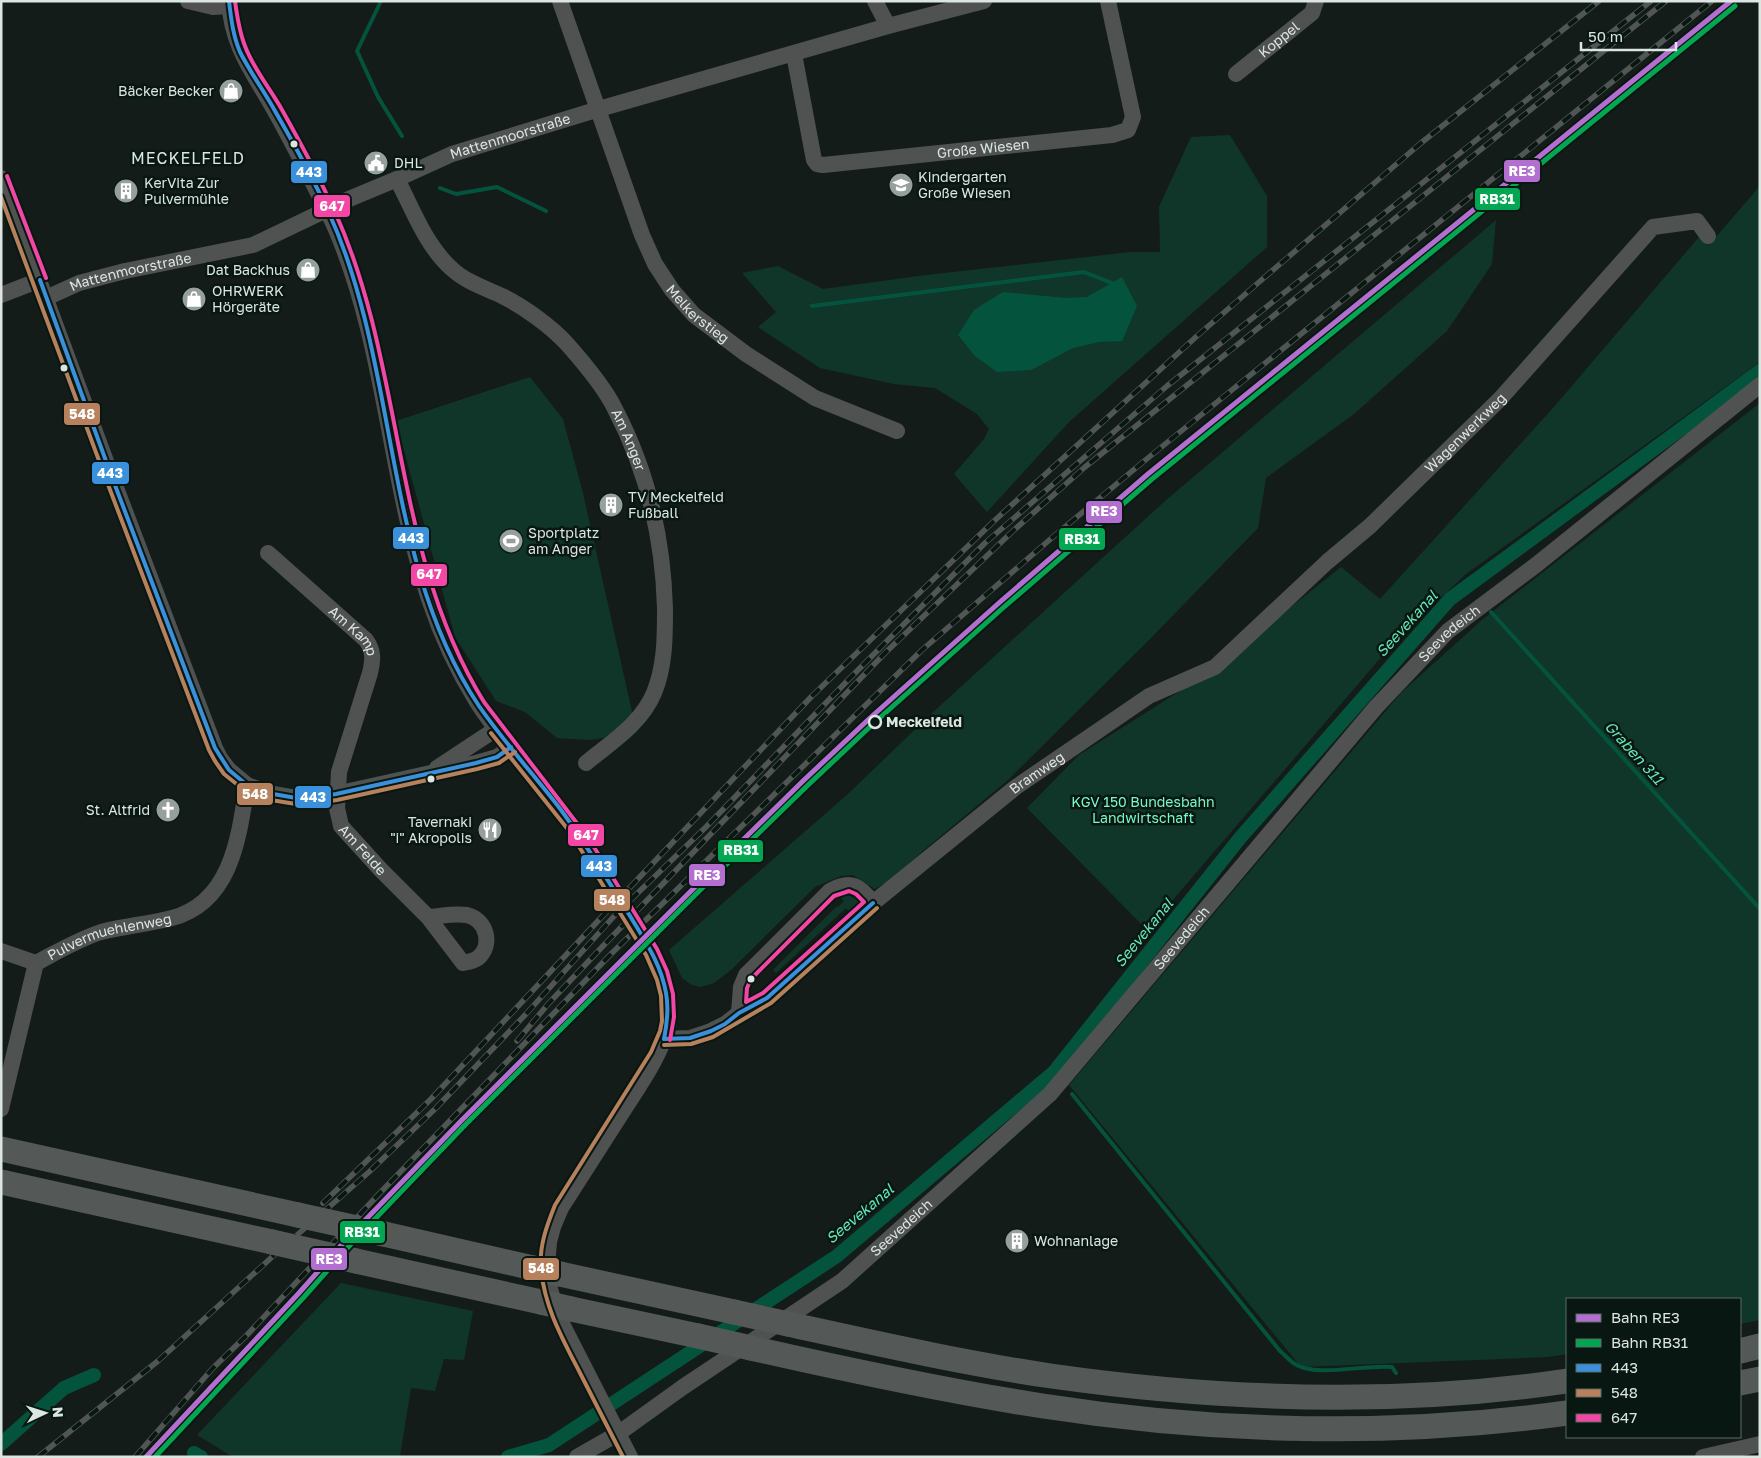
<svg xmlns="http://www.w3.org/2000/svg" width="1761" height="1458" viewBox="0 0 1761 1458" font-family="'Golos Text',sans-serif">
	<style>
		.green { fill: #103629 }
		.water { fill: #04543d }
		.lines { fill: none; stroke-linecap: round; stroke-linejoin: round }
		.stream { stroke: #04543d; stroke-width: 4 }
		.canal { stroke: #04543d; stroke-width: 14 }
		.minor { stroke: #4f5250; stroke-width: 16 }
		.highway { stroke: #545856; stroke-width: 25 }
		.rail-casing { stroke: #505654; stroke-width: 5.5 }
		.rail { stroke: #081711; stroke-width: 4; stroke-dasharray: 11; stroke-linecap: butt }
		.minor-bridge { stroke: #4f5250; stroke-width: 16 }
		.highway-bridge { stroke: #545856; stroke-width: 25 }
		.bus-1-casing { stroke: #081711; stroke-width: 8 }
		.bus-2-casing { stroke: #081711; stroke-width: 8 }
		.bus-3-casing { stroke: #081711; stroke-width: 8 }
		.bus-1 { stroke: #3a90db; stroke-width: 4 }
		.bus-2 { stroke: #b6815c; stroke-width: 4 }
		.bus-3 { stroke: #f346a5; stroke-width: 4 }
		.rail-1-casing { stroke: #081711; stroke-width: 9 }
		.rail-2-casing { stroke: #081711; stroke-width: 9 }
		.rail-1 { stroke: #b36fd0; stroke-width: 5 }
		.rail-2 { stroke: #00a651; stroke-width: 5 }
		.bus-dot { fill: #dce6e1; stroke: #081711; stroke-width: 2 }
		.stop-dot { fill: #081711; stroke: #dce6e1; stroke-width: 2.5 }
		.labels { text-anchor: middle; stroke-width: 5; stroke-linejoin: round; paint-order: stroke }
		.street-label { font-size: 14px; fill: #dce6e1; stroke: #081711 }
		.poi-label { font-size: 14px; fill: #dce6e1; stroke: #081711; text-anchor: start }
		.stop-label { font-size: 14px; font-weight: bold; fill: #dce6e1; stroke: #081711; text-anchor: start }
		.park-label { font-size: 14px; fill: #76f9c9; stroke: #081711 }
		.water-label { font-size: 15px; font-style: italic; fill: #64e7b9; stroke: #081711 }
		.quarter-label { font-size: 16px; letter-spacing: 1px; fill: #dce6e1; stroke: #081711 }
		.line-badge { stroke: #081711; stroke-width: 2 }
		.badge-label { font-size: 14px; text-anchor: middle; font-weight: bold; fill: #fff }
	</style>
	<rect width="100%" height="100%" fill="#141c19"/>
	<path class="green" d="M1230,135L1267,196V247L1069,422L987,512L954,474L984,439L989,429L977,414L935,388L894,384L820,368L758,327L776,312L742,273L778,266L823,289L926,275L1131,252H1160L1159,207L1191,137Z
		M1760,186V362L1466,574L1395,641L1147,930L1027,808L1079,755L1177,693L1246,643L1341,567L1380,599L1553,408L1699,237L1709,245Z
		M1496,220L1492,264L1447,331L1354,414L1266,478L1258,528L1150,639L1008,780L924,850L891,880L875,889L853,875L841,876L815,887L731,970L714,983L701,987L692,985L682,978L669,950L848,794L931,714L1165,501Z
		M530,377L563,419L583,493L633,716L610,737L590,740L557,738L525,712L496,701L455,637L396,421Z
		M1760,403V1320L1740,1324V1299H1567V1354L1548,1357L1301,1367L1069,1085L1401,693L1483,619Z
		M846,892L858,896L860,905L852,914L846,908L776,973L773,970L837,906L838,907L844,901L838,895Z
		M341,1283L473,1311L464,1360L444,1359L435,1391L411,1388L400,1456L233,1457L197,1435Z"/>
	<path class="water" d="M1122,277L1137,306L1122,341L1099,342L1073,348L1031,370L997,372L975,356L958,335L974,310L1003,292L1066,298L1087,297Z"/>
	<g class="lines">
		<path class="stream" d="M381,1L357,51L378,97L402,136
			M440,188L456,194L497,187L546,211
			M812,306L1084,272L1112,283L1114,286
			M1491,612L1760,909
			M1072,1094L1280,1351C1285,1355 1290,1361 1295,1364C1316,1378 1365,1364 1392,1367L1396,1373"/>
		<path class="canal" d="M1,1444L64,1388L94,1375
			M194,1453L201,1457
			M508,1457L549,1445L837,1256L1054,1072L1240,838L1450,599L1760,371"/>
		<g class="minor">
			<path d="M188,1L213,7L230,6"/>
			<path d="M229,1C232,49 255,74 276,113C289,136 301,160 313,183C321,199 330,215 337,232C386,349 389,479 429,599C441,635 457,670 477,702C498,735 525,764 550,795C573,825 593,856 613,889"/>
			<path id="s1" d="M560,1L642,235L655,264L672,290L694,315L746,354L815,398L897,431"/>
			<path d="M875,1L888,26"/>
			<path id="s2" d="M794,54L814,160L817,164L823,165L1112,135L1128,130L1133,117L1108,1"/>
			<path id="s3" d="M1236,74L1312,13L1316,1"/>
			<path d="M1,178L110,472L215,748L220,758L229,770L247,785L273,794L302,799L336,794L476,763L497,757L511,747"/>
			<path id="s4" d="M397,179C413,210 426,246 452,269C466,282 485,288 502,296C523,306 552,327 568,345C583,362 605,388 615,409C647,470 663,539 665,608C665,638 665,666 654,693C641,724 610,743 586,763"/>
			<path d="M1,295L40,280"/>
			<path id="s5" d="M46,298L79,283L125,271L253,245L349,199L397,179L452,154L599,109L888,26L984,1"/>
			<path id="s6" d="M268,553L366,640C374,651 373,660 370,673L339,772L337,808L341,826L381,870L428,917L463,963C468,962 474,961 478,958C493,945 487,920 467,915C455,913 441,916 428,917"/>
			<path d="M437,768L496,729"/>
			<path d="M1,951L36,963"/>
			<path d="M739,1013L741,987L746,975L830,891C851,879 860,886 873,903"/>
			<path id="s7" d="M664,1039L690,1038L711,1031L725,1024L739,1013L767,998L873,903L1016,787L1149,696L1215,667L1327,562L1370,526L1500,399L1653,227L1697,221L1708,236"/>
			<path id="s8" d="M1,1109L36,963C57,952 79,939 101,932C124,926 149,924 172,918C232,902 239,836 247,785"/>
			<path id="s9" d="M577,1457L619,1433L683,1387L842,1281L1050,1094L1376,707L1448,631L1536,565L1760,385"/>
			<path d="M630,1457L559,1318L550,1289L547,1266L549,1242L553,1227L561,1208C582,1175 604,1141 625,1108C641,1083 660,1056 668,1027C671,1012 668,996 664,981"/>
			<path d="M1703,1457L1760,1444"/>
		</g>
		<path class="highway" d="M1,1149L298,1215
			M1,1182L272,1242
			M384,1234L533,1268
			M356,1261L541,1302
			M560,1274L734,1312
			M571,1309L698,1336
			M788,1324C875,1343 963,1363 1051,1376C1220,1400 1399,1406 1567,1381
			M751,1348C848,1370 945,1391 1043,1406C1215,1433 1395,1437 1567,1413
			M1740,1351L1760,1346
			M1740,1383L1760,1379"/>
		<defs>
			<path id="rail" d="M517,1041L549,1003L603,946L885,653L1014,530L1085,467L1666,1
				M323,1203L431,1099L596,923L812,696L993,522L1197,336L1258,283L1421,143L1599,1
				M38,1457L158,1361L272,1257L369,1172L436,1108L526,1014L616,914L707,826L849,679L985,543L1167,386L1651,1
				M135,1457L213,1368L247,1335L378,1195L612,953L922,650L1054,536L1143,462L1712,1"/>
		</defs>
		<use href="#rail" class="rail-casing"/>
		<use href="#rail" class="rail"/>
		<path class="minor-bridge" d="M613,889L652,952L664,981"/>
		<path class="highway-bridge" d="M298,1215L384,1234
			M272,1242L356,1261
			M533,1268L560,1274
			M541,1302L571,1309
			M734,1312L788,1324
			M698,1336L751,1348"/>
		<defs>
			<path id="bus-1" d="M229,1C231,18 233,36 240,52C250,72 264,91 275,111C294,144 313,178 329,213C400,369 382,561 479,706C504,742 534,775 561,810C586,844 608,880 630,916C645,941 661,964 666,993C669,1009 667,1024 664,1039
				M40,280L110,472L215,748L229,770L247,785L273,794L302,799L336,794L476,763L497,757L511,747
				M664,1039L690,1038L711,1031L725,1024L739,1013L767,998L873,903"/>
			<path id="bus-2" d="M1,197L104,474L209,750L215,761L224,774L244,790L271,800L302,805L337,800L477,769L499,763L515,752
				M491,733L570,832L646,955L657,980L661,996L662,1021L660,1031L651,1052L555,1205C547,1225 539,1246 541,1268C544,1306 562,1338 579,1371C594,1400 608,1428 623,1457
				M664,1045L691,1044L713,1037L771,1003L877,908"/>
			<path id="bus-3" d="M235,1C237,16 239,31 245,46C253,68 269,87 281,108C300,142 319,176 335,212C406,369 391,552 484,702L589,839L657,949L667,971L673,994L674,1017L670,1040
				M7,176L46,278
				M849,891L856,894L864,902L763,993L746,1002L747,988L751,979L834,896Z"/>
		</defs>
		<use href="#bus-1" class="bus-1-casing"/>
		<use href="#bus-2" class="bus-2-casing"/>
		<use href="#bus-3" class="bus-3-casing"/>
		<use href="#bus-1" class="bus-1"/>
		<use href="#bus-2" class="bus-2"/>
		<use href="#bus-3" class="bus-3"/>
		<defs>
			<path id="rail-1" d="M146,1457L299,1293L345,1241L462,1120L689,893L803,781L870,718L1000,602L1148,474L1731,1"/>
			<path id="rail-2" d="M155,1457L304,1297L350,1245L466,1124L693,897L807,786L874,723L1004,607L1152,479L1735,6"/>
		</defs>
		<use href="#rail-1" class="rail-1-casing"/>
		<use href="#rail-2" class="rail-2-casing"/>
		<use href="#rail-1" class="rail-1"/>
		<use href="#rail-2" class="rail-2"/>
	</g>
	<defs>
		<symbol id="shop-disc" viewBox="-11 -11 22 22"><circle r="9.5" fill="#969f9b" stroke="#081711"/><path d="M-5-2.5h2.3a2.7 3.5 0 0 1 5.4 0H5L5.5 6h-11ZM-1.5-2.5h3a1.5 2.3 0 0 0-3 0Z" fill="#fff"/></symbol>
		<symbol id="civic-disc" viewBox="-11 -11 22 22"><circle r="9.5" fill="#969f9b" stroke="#081711"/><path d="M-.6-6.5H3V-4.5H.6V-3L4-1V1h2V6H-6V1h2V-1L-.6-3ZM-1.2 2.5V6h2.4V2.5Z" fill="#fff"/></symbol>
		<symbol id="school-disc" viewBox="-11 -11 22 22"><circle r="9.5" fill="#969f9b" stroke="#081711"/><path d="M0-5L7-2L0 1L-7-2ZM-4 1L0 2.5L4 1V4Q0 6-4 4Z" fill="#fff"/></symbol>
		<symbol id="building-disc" viewBox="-11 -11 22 22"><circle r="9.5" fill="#969f9b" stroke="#081711"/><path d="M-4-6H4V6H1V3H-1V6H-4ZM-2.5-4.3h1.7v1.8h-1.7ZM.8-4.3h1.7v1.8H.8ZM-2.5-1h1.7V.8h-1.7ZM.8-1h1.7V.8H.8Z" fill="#fff"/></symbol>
		<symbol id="stadium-disc" viewBox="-11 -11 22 22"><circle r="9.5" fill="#969f9b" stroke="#081711"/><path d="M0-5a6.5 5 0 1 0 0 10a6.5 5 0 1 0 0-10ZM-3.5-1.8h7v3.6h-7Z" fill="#fff"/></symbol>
		<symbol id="church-disc" viewBox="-11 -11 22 22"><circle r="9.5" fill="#969f9b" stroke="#081711"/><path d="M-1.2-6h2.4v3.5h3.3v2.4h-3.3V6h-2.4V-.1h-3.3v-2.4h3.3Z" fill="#fff"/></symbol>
		<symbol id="restaurant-disc" viewBox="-11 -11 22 22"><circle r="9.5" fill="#969f9b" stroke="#081711"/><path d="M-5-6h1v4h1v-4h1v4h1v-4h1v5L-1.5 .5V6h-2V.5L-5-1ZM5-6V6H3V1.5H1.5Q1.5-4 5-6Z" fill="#fff"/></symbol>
	</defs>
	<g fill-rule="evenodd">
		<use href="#shop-disc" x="217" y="77" width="28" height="28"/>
		<use href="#civic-disc" x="362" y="149" width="28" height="28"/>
		<use href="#school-disc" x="887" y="171" width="28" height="28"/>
		<use href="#building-disc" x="112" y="177" width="28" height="28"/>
		<use href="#shop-disc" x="294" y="256" width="28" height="28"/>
		<use href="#shop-disc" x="180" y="285" width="28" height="28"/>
		<use href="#building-disc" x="597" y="491" width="28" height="28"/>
		<use href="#stadium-disc" x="497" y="527" width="28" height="28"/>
		<use href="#church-disc" x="154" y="796" width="28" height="28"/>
		<use href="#restaurant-disc" x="476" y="816" width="28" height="28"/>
		<use href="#building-disc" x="1003" y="1227" width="28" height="28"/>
	</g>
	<g class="bus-dot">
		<circle cx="294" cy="144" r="4.5"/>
		<circle cx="64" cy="368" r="4.5"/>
		<circle cx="431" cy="779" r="4.5"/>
		<circle cx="751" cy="979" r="4.5"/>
	</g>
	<circle class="stop-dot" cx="875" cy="722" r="6"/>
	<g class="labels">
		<g class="street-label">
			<text dy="5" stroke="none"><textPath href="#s3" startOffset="55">Koppel</textPath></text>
			<text dy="5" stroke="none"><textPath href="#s5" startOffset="494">Mattenmoorstraße</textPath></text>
			<text dy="5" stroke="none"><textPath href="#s2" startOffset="280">Große Wiesen</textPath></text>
			<text dy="5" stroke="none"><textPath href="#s5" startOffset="89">Mattenmoorstraße</textPath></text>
			<text dy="5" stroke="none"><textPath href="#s1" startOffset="346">Melkerstieg</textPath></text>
			<text dy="5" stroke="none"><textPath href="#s7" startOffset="1016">Wagenwerkweg</textPath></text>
			<text dy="5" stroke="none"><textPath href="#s4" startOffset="359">Am Anger</textPath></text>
			<text dy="5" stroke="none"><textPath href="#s6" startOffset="116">Am Kamp</textPath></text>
			<text dy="5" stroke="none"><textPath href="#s9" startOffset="1208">Seevedeich</textPath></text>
			<text dy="5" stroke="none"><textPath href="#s7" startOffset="465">Bramweg</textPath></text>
			<text dy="5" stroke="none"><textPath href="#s6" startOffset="356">Am Felde</textPath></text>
			<text dy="5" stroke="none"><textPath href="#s9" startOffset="802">Seevedeich</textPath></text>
			<text dy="5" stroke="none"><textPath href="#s8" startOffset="229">Pulvermuehlenweg</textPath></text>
			<text dy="5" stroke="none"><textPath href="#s9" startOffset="398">Seevedeich</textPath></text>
		</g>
		<g class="poi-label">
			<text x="214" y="96" text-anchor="end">Bäcker Becker</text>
			<text x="394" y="168">DHL</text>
			<text x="918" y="182">Kindergarten<tspan x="918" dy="16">Große Wiesen</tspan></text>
			<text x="144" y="188">KerVita Zur<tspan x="144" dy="16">Pulvermühle</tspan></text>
			<text x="290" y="275" text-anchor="end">Dat Backhus</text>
			<text x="212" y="296">OHRWERK<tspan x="212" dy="16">Hörgeräte</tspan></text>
			<text x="628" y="502">TV Meckelfeld<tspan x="628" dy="16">Fußball</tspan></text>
			<text x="528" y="538">Sportplatz<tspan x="528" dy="16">am Anger</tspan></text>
			<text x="150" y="815" text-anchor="end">St. Altfrid</text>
			<text x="472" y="827" text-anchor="end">Tavernaki<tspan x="472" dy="16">"i" Akropolis</tspan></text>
			<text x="1034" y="1246">Wohnanlage</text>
		</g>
		<g class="stop-label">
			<text x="886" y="727">Meckelfeld</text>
		</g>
		<g class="park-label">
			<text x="1143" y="807">KGV 150 Bundesbahn<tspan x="1143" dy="16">Landwirtschaft</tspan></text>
		</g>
		<g class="water-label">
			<text transform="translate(1407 624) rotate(-48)" y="5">Seevekanal</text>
			<text transform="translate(1634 753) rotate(48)" y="5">Graben 311</text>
			<text transform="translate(1144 933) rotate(-51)" y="5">Seevekanal</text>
			<text transform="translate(860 1214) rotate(-40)" y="5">Seevekanal</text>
		</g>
		<g class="quarter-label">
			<text x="188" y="164">MECKELFELD</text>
		</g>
	</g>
	<g class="line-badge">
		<rect x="1503" y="159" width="38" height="24" rx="5" fill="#b36fd0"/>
		<rect x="290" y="160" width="38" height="24" rx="5" fill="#3a90db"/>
		<rect x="1474" y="187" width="47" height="24" rx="5" fill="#00a651"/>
		<rect x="313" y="194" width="38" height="24" rx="5" fill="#f346a5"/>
		<rect x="63" y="402" width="38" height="24" rx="5" fill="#b6815c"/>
		<rect x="91" y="461" width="39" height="24" rx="5" fill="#3a90db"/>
		<rect x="1085" y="500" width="38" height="24" rx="5" fill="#b36fd0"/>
		<rect x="392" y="526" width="38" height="24" rx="5" fill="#3a90db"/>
		<rect x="1058" y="527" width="48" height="24" rx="5" fill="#00a651"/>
		<rect x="410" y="563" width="38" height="24" rx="5" fill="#f346a5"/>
		<rect x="236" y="782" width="38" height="24" rx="5" fill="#b6815c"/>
		<rect x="294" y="785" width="38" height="24" rx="5" fill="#3a90db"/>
		<rect x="567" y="823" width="38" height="24" rx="5" fill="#f346a5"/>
		<rect x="717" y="839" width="47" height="24" rx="5" fill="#00a651"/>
		<rect x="580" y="854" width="38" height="24" rx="5" fill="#3a90db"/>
		<rect x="688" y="863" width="38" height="24" rx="5" fill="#b36fd0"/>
		<rect x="593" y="888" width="38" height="24" rx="5" fill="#b6815c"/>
		<rect x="339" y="1220" width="47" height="24" rx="5" fill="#00a651"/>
		<rect x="310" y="1247" width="38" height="24" rx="5" fill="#b36fd0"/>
		<rect x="522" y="1257" width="38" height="24" rx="5" fill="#b6815c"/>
	</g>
	<g class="badge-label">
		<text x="1522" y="176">RE3</text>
		<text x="309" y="177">443</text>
		<text x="1497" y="204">RB31</text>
		<text x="332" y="211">647</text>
		<text x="82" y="419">548</text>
		<text x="110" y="478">443</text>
		<text x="1104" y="516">RE3</text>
		<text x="411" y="543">443</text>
		<text x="1082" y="544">RB31</text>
		<text x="429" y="579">647</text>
		<text x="255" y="799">548</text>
		<text x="313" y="802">443</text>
		<text x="586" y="840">647</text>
		<text x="741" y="855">RB31</text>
		<text x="599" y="871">443</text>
		<text x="707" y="880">RE3</text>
		<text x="612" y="905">548</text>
		<text x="362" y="1237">RB31</text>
		<text x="329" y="1264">RE3</text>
		<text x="541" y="1273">548</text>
	</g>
	<rect width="1761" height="1458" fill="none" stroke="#dce6e1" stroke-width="5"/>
	<rect x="1566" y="1298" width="175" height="140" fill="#081711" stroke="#5d6a64"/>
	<rect x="1576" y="1314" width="25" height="8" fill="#b36fd0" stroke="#5d6a64"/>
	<text x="1611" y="1323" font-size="15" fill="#dce6e1">Bahn RE3</text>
	<rect x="1576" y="1339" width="25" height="8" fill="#00a651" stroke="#5d6a64"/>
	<text x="1611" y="1348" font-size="15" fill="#dce6e1">Bahn RB31</text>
	<rect x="1576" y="1364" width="25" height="8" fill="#3a90db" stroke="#5d6a64"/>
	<text x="1611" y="1373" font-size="15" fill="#dce6e1">443</text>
	<rect x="1576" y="1389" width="25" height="8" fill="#b6815c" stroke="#5d6a64"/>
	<text x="1611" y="1398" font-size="15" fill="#dce6e1">548</text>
	<rect x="1576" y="1414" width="25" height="8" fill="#f346a5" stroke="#5d6a64"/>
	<text x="1611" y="1423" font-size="15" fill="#dce6e1">647</text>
	<g transform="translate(45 1413) rotate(86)" stroke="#081711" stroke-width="4" paint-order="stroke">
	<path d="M0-4L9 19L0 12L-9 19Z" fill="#dce6e1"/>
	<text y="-8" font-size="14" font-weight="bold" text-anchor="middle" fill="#dce6e1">N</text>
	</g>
	<path d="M1581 42v8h95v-8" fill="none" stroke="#dce6e1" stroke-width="2.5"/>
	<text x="1588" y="42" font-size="15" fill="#dce6e1" stroke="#081711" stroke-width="4" paint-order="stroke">50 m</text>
</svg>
